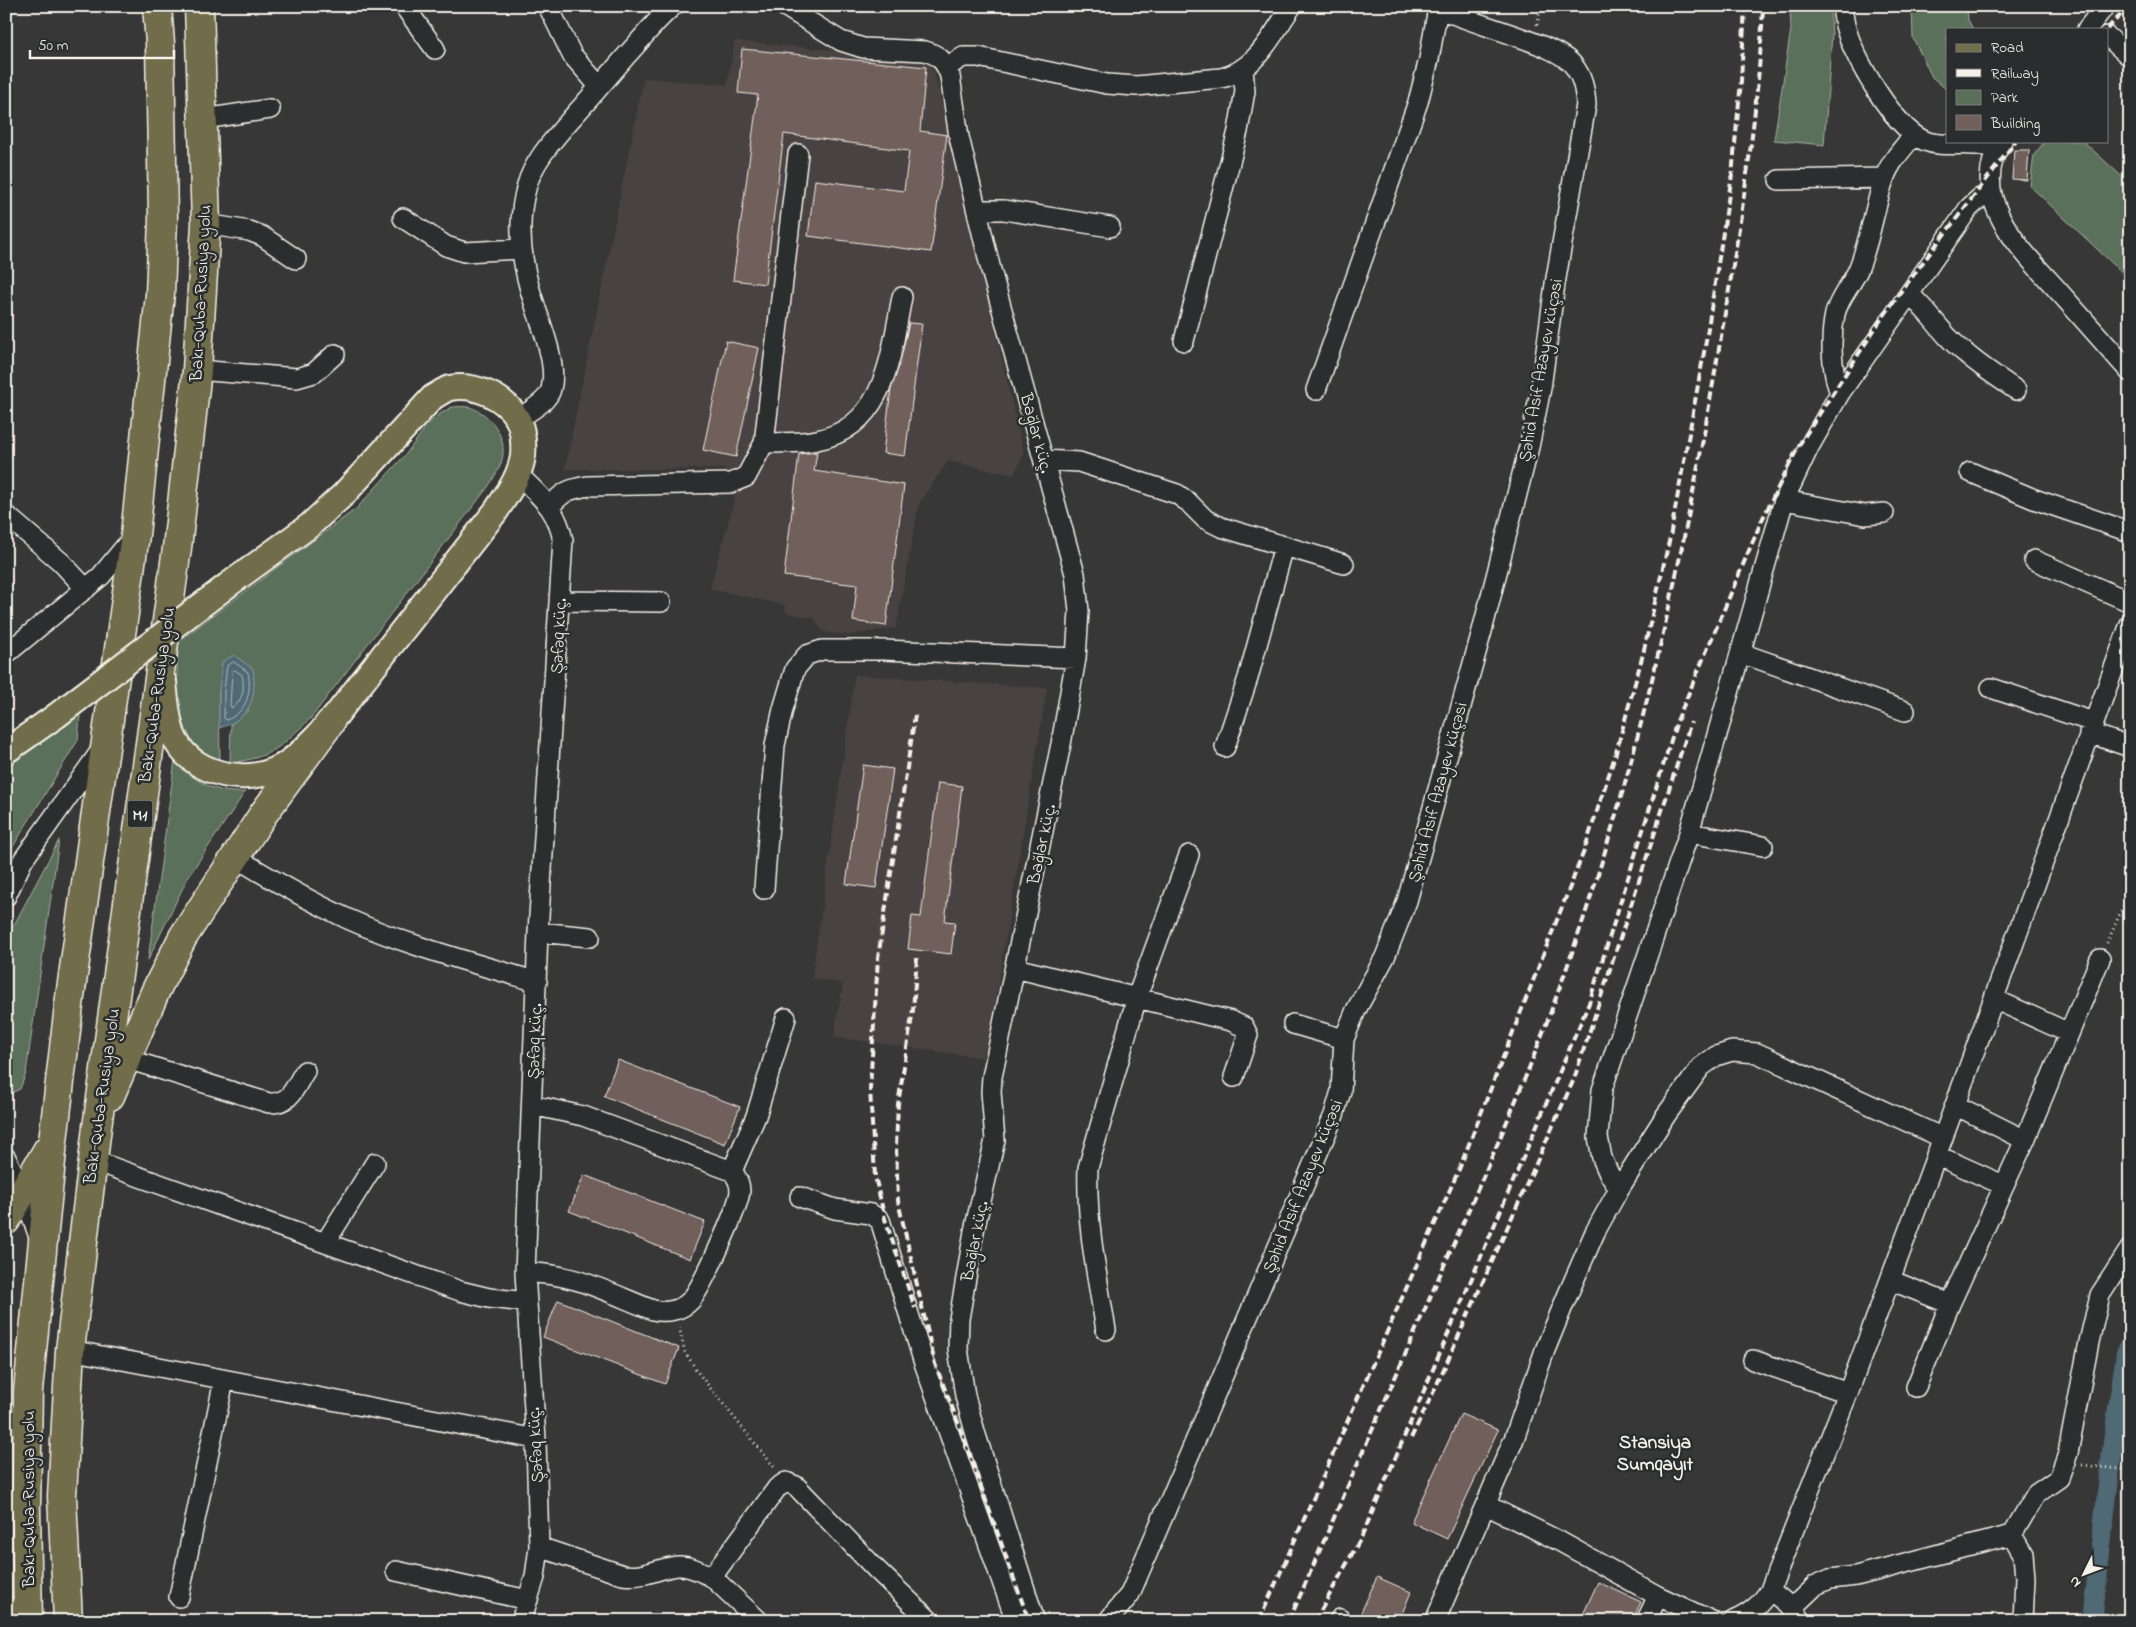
<svg xmlns="http://www.w3.org/2000/svg" width="2136" height="1627" viewBox="0 0 2136 1627" font-family="'Indie Flower',sans-serif">
	<style>
		.built { fill: #494342 }
		.green { fill: #5a6f5a; stroke: #a7b0a1 }
		.water { fill: #4f6974; stroke: #919fa2 }
		.lines { fill: none; stroke-linecap: round; stroke-linejoin: round }
		.shore { stroke: #b2bbba; stroke-width: 1 }
		.canal { stroke: #4f6974; stroke-width: 20 }
		.building { fill: #715f5c; stroke: #f4f1e8 }
		.minor-casing { stroke: #f4f1e8; stroke-width: 22 }
		.major-casing { stroke: #f4f1e8; stroke-width: 28 }
		.highway-casing { stroke: #f4f1e8; stroke-width: 31 }
		.path { stroke: #f4f1e8; stroke-width: 3; stroke-dasharray: 1 4; stroke-linecap: butt }
		.minor { stroke: #2a2d2e; stroke-width: 19 }
		.major { stroke: #716d4b; stroke-width: 24 }
		.highway { stroke: #716d4b; stroke-width: 28 }
		.rail { stroke: #f4f1e8; stroke-width: 4; stroke-dasharray: 8 4; stroke-linecap: butt }
		.major-bridge-casing { stroke: #f4f1e8; stroke-width: 28; stroke-linecap: butt }
		.major-bridge { stroke: #716d4b; stroke-width: 24 }
		.labels { text-anchor: middle; stroke-width: 5; stroke-linejoin: round; paint-order: stroke }
		.shield { fill: #2a2d2e; stroke: #b7b6b0; stroke-width: 1 }
		.shield-label { font-size: 16px; font-weight: bold; fill: #f4f1e8 }
		.street-label { font-size: 18px; fill: #f4f1e8; stroke: #2a2d2e }
		.neighbourhood-label { font-size: 19px; font-weight: bold; fill: #f4f1e8; stroke: #2a2d2e }
	</style>
	<rect width="100%" height="100%" fill="#383737"/>
	<filter id="ink" filterUnits="userSpaceOnUse"><feTurbulence type="fractalNoise" baseFrequency=".02" numOctaves="2"/><feDisplacementMap in="SourceGraphic" scale="10" xChannelSelector="R" yChannelSelector="G"/><feConvolveMatrix kernelMatrix="1 2 1 2 8 2 1 2 1" color-interpolation-filters="sRGB"/></filter>
	<g filter="url(#ink)">
		<path class="built" d="M735,41L931,59L1024,453L1014,475L948,461L919,503L896,628L848,635L823,632L814,618L786,613L785,605L710,589L735,498L724,469H565L644,78L727,85Z
			M855,675L1047,688L986,1058L834,1037L843,984L812,978Z"/>
		<path class="green" d="M1790,6H1830L1832,34L1824,145L1774,140L1791,29Z
			M1912,6H1967L1968,20L1973,29H1947V90L1932,77L1913,38Z
			M2045,141H2083L2130,184V280L2030,186L2034,155Z
			M452,407C456,407 463,406 468,407C488,411 505,434 503,454C502,466 494,477 488,487L311,718C281,746 274,757 230,763L231,724L249,710L219,691L220,762C215,759 207,757 203,753C174,730 175,674 179,641L357,508L406,454L429,423L440,414Z
			M80,715L78,740L6,858V768Z
			M175,760C195,782 215,794 245,792L188,877L148,960Z
			M59,840L26,1073L20,1089L9,1094L6,1093L7,938Z"/>
		<path class="water" d="M234,655L253,669C257,699 250,719 219,728V691L222,662Z"/>
		<g class="lines">
			<path class="shore" d="M234,662L248,672C252,691 247,713 226,720L224,718V691L227,666Z
				M235,670L242,675C245,687 243,702 232,708L230,706L232,672Z"/>
			<path class="canal" d="M2092,1621L2113,1443L2126,1353L2130,1346"/>
		</g>
		<path class="building" d="M742,49L926,67L920,131L947,135L931,252L808,236L815,180L904,191L909,151L784,134L765,284L733,280L758,95L738,93Z
			M2014,150H2029L2027,180L2012,179Z
			M909,323L922,324L905,456L883,453L891,389L899,366Z
			M726,341L759,348L736,457L703,450Z
			M817,452L814,471L904,485L886,626L853,621L857,585L784,576L799,454Z
			M863,765L893,769L876,888L846,884Z
			M938,783L962,786L945,921L955,922L951,954L908,949L912,916L921,917Z
			M618,1060L740,1107L725,1144L604,1096Z
			M584,1175L705,1222L690,1259L569,1211Z
			M558,1300L679,1348L665,1384L543,1337Z
			M1461,1414L1498,1430L1447,1539L1411,1522Z
			M1377,1577L1411,1592L1399,1621H1368L1359,1617Z
			M1598,1582L1641,1602L1632,1621H1580Z"/>
		<g class="lines">
			<defs>
				<path id="minor" d="M404,6L435,49
					M548,6L572,55L599,86
					M784,6L841,41L863,48L925,51C939,55 945,61 950,76L959,137L991,270L1075,574L1079,611L1076,658L1061,744L992,1077L991,1092L995,1140L974,1231L959,1319L958,1348L965,1396L976,1435L1035,1621
					M1842,6C1843,14 1844,22 1846,29C1856,61 1894,128 1925,141C1940,147 1959,143 1975,145C1982,145 1990,147 1998,149
					M2087,29L2105,6
					M2107,36L2130,57
					M947,67L963,57H978L1107,84L1136,86L1221,78C1256,71 1273,33 1292,6
					M204,119L270,109
					M2002,141C1964,199 2026,254 2062,295C2084,320 2107,346 2130,372
					M1779,180L1884,178
					M977,210H1004L1110,227
					M403,218L446,246L464,252L521,249
					M206,224L249,231L262,236L296,259
					M1909,294C1924,307 1935,323 1948,337C1968,358 1993,374 2016,390
					M1184,341L1238,131L1245,91L1243,70
					M197,370L297,378L314,373L335,354
					M1316,390L1418,102L1429,59L1438,8
					M1840,393C1831,370 1830,338 1835,314C1839,297 1851,286 1858,270C1870,241 1874,209 1884,179C1890,162 1903,148 1914,135
					M518,419C528,412 548,402 551,389C559,361 536,314 529,286C520,253 517,219 527,185C534,160 555,138 571,119C590,98 608,77 626,56C641,40 656,20 673,6
					M764,443L798,154
					M1044,460L1079,462L1177,494L1188,502L1205,519L1221,527L1344,564
					M1970,472L2034,499L2130,532
					M518,474C541,498 556,507 563,540L538,932L525,1273L536,1439L539,1547L535,1577L521,1621
					M1784,500L1865,515L1884,513
					M550,506C564,491 569,489 589,486L731,483L746,477L764,443C781,442 801,444 817,440C886,427 891,353 902,297
					M6,515L61,562L86,589
					M2034,560L2130,602
					M560,601L661,602
					M1741,653L1905,711
					M6,654L101,576L134,536
					M1991,688L2093,722
					M2089,733L2130,747
					M1225,747L1248,678L1284,546
					M1689,833L1763,846
					M235,857C272,880 309,901 348,919C408,946 474,963 537,982
					M764,889L775,745L783,709L795,669L807,655L822,650H883L1076,658
					M6,896L23,860L102,749
					M538,932L590,937
					M1015,968L1231,1021L1244,1027L1248,1035L1234,1077
					M1994,999L2069,1033
					M1293,1024L1344,1039
					M127,1059L269,1103C291,1104 294,1088 305,1071
					M1955,1105L2025,1140
					M1936,1155L2003,1185
					M6,1158L23,1191L40,1240
					M92,1160L460,1291L489,1298L526,1302
					M732,1171L756,1116L786,1018
					M1619,1189L1609,1174L1602,1158L1598,1137L1602,1090L1689,833L1784,500L1809,447L1840,393L1969,208L1980,198
					M800,1197L835,1209L871,1214L880,1220L923,1360L1016,1621
					M325,1243L375,1163
					M525,1273C570,1271 611,1294 653,1310C666,1313 681,1311 691,1300C702,1287 739,1207 740,1191C740,1183 737,1177 732,1171L583,1116L532,1105
					M1890,1280L1950,1304
					M1106,1330C1097,1276 1086,1223 1088,1168L1137,997L1189,855
					M70,1350L536,1439
					M1753,1360L1848,1393
					M1916,1387L1950,1304L2025,1140L2100,959
					M1486,1505L1559,1541L1658,1596L1712,1621
					M2012,1535L2023,1554L2025,1578L2023,1621
					M539,1547L623,1575C646,1578 657,1568 678,1566C690,1565 701,1572 712,1577L777,1488L786,1482L796,1486L876,1569L930,1621
					M396,1571L528,1600
					M712,1577L759,1621
					M1770,1590L1792,1608L1802,1621
					M179,1597L224,1380
					M1792,1608L1816,1585L1830,1579L1856,1576L2012,1535L2036,1494L2059,1478L2068,1453L2089,1342L2100,1295L2130,1249
					M1108,1621L1130,1594L1334,1115L1341,1091L1344,1039L1356,1010L1385,957L1407,901L1482,631L1529,447L1541,388L1555,284L1586,105C1585,91 1583,77 1573,65C1555,42 1467,24 1435,6
					M1339,1621L1340,1619
					M1435,1621L1514,1439L1545,1350L1565,1301L1595,1232L1619,1189L1666,1115L1701,1067L1716,1056L1732,1051L1757,1053L1943,1138
					M1646,1621L1658,1596
					M1733,1621C1750,1614 1760,1605 1770,1590L1848,1393L1955,1105L2130,624"/>
				<path id="major" d="M164,682C166,700 167,718 173,735C189,774 244,786 279,768C297,759 316,737 330,723L496,511C507,494 520,477 523,456C524,445 523,428 517,418C505,397 474,383 450,388C445,389 439,394 433,397L344,494L309,526L228,585
					M6,751L56,716
					M6,1609L12,1621"/>
				<path id="highway" d="M110,1096L156,990L183,937L264,813L330,723
					M6,1220L48,1149
					M28,1621L26,1508L28,1391L53,1141L70,997L135,535L160,294L163,219L160,43L157,6
					M68,1621L62,1496L70,1350L97,1127L177,548L197,370L206,224L199,6"/>
			</defs>
			<use href="#minor" class="minor-casing"/>
			<use href="#major" class="major-casing"/>
			<use href="#highway" class="highway-casing"/>
			<path class="path" d="M1537,25L1541,6
				M2107,943L2130,891
				M679,1327L685,1352L699,1374L774,1467
				M2082,1465L2130,1470
				M2128,1621L2130,1606"/>
			<use href="#minor" class="minor"/>
			<use href="#major" class="major"/>
			<use href="#highway" class="highway"/>
			<path class="rail" d="M2107,29L2129,6
				M915,715L878,958L870,1089L875,1176L885,1219L915,1308
				M917,958L913,1010L898,1104L896,1146L898,1201L935,1364L959,1425L1029,1621
				M1411,1438L1433,1393L1574,1079L1691,722
				M1259,1621L1460,1167L1584,851L1615,756L1643,654L1670,537L1705,347L1732,175L1741,81L1745,6
				M1289,1621C1340,1504 1391,1387 1442,1270C1481,1182 1521,1093 1554,1003C1631,795 1680,579 1717,360C1737,243 1758,125 1763,6
				M1315,1621L1362,1536L1589,1003L1677,721L1761,522L1799,445L1880,321L1920,266L2016,141"/>
			<defs>
				<path id="major-bridge" d="M56,716L228,585"/>
			</defs>
			<use href="#major-bridge" class="major-bridge-casing"/>
			<use href="#major-bridge" class="major-bridge"/>
		</g>
	</g>
	<g class="labels">
		<rect class="shield" x="127.5" y="800.5" width="25" height="27" rx="4"/>
		<g class="shield-label">
			<text x="140" y="820">M1</text>
		</g>
		<g class="street-label">
			<text transform="translate(200 293) rotate(-87)" y="6">Bakı-Quba-Rusiya yolu</text>
			<text transform="translate(1540 370) rotate(-80)" y="6">Şəhid Asif Azayev küçəsi</text>
			<text transform="translate(1037 433) rotate(75)" y="6">Bağlar küç.</text>
			<text transform="translate(558 636) rotate(-87)" y="6">Şəfəq küç.</text>
			<text transform="translate(156 695) rotate(-82)" y="6">Bakı-Quba-Rusiya yolu</text>
			<text transform="translate(1437 792) rotate(-75)" y="6">Şəhid Asif Azayev küçəsi</text>
			<text transform="translate(1041 844) rotate(-78)" y="6">Bağlar küç.</text>
			<text transform="translate(534 1041) rotate(-88)" y="6">Şəfəq küç.</text>
			<text transform="translate(101 1096) rotate(-82)" y="6">Bakı-Quba-Rusiya yolu</text>
			<text transform="translate(1302 1186) rotate(-68)" y="6">Şəhid Asif Azayev küçəsi</text>
			<text transform="translate(974 1241) rotate(-79)" y="6">Bağlar küç.</text>
			<text transform="translate(535 1445) rotate(-93)" y="6">Şəfəq küç.</text>
			<text transform="translate(28 1499) rotate(-90)" y="6">Bakı-Quba-Rusiya yolu</text>
		</g>
		<g class="neighbourhood-label">
			<text x="1655" y="1448">Stansiya<tspan x="1655" dy="22">Sumqayıt</tspan></text>
		</g>
	</g>
	<rect width="2136" height="1627" fill="none" stroke="#2a2d2e" stroke-width="25"/>
	<rect x="12" y="12" width="2111" height="1602" fill="none" stroke="#f4f1e8" stroke-width="2" filter="url(#ink)"/>
	<rect x="1946" y="28" width="162" height="115" fill="#2a2d2e" stroke="#7b7b78"/>
	<rect x="1956" y="44" width="25" height="8" fill="#716d4b" stroke="#7b7b78"/>
	<text x="1991" y="52" font-size="15" fill="#f4f1e8">Road</text>
	<rect x="1956" y="69" width="25" height="8" fill="#f4f1e8" stroke="#7b7b78"/>
	<text x="1991" y="78" font-size="15" fill="#f4f1e8">Railway</text>
	<rect x="1956" y="90" width="25" height="15" fill="#5a6f5a" stroke="#7b7b78"/>
	<text x="1991" y="102" font-size="15" fill="#f4f1e8">Park</text>
	<rect x="1956" y="115" width="25" height="15" fill="#715f5c" stroke="#7b7b78"/>
	<text x="1991" y="128" font-size="15" fill="#f4f1e8">Building</text>
	<g transform="translate(2084 1574) rotate(228)" stroke="#2a2d2e" stroke-width="4" paint-order="stroke">
	<path d="M0-4L9 19L0 12L-9 19Z" fill="#f4f1e8"/>
	<text y="-8" font-size="14" font-weight="bold" text-anchor="middle" fill="#f4f1e8">N</text>
	</g>
	<path d="M30 50v8h144v-8" fill="none" stroke="#f4f1e8" stroke-width="2.5"/>
	<text x="38" y="50" font-size="15" fill="#f4f1e8" stroke="#2a2d2e" stroke-width="4" paint-order="stroke">50 m</text>
</svg>
